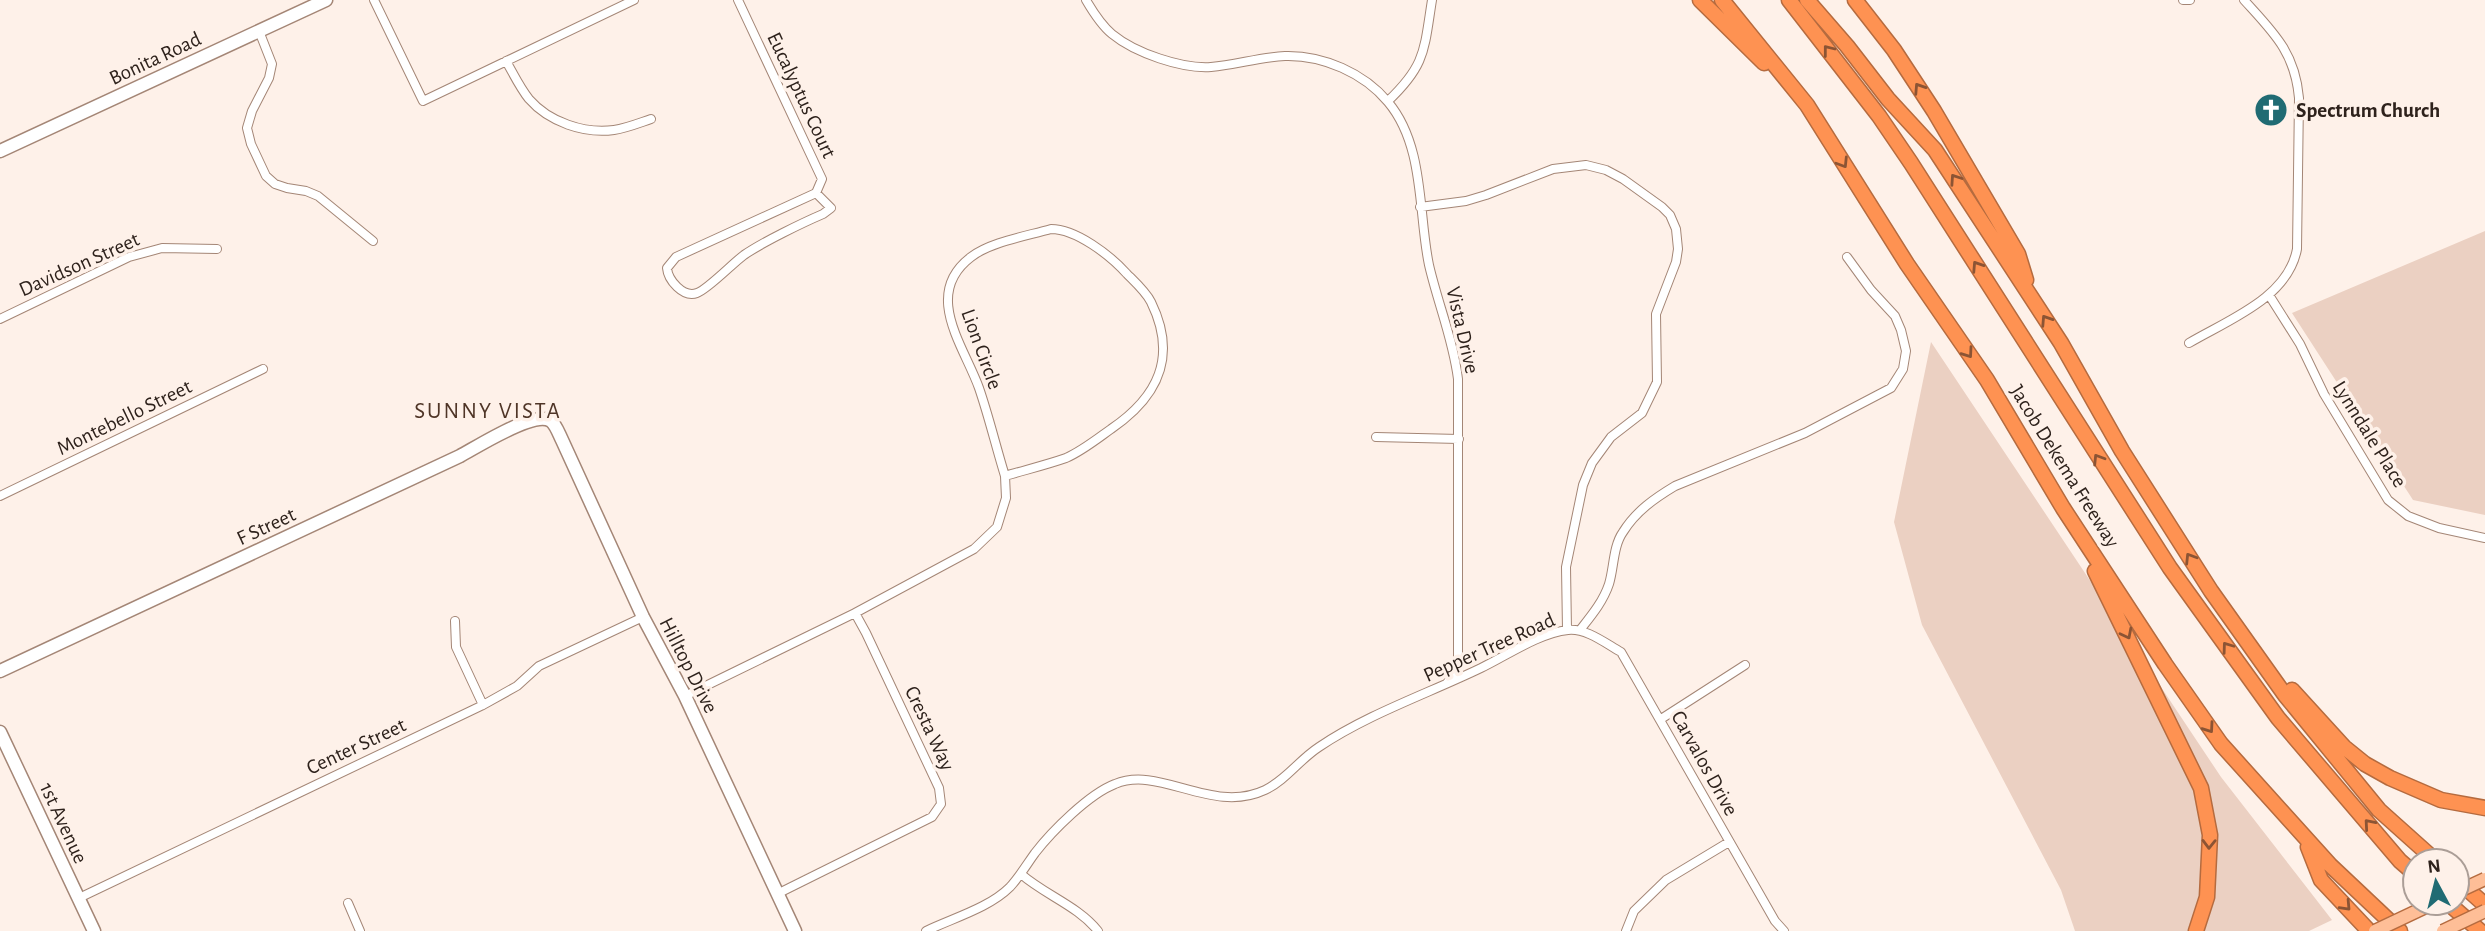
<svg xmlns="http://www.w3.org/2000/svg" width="2485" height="931" viewBox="0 0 2485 931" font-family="'Alegreya Sans',sans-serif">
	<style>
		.green { fill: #ebd0c2 }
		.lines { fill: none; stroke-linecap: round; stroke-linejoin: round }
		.street-casing { stroke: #a48676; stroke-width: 10 }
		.secondary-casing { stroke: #a48676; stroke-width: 15 }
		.highway-casing { stroke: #b56b3f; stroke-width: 17 }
		.street { stroke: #fff; stroke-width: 8 }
		.secondary { stroke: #fff; stroke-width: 12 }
		.highway { stroke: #fe9252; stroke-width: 14 }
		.primary-bridge-casing { stroke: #b56b3f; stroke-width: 15; stroke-linecap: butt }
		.primary-bridge { stroke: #febe97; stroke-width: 12 }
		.oneway { stroke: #8c5434 }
		.labels { text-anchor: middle; stroke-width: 7; stroke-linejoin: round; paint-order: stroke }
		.street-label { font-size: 21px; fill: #2e221c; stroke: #fef1e9 }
		.poi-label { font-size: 21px; font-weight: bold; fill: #2e221c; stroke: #fef1e9; text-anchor: start }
		.neighbourhood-label { font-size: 23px; letter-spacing: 2px; fill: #4f3527; stroke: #fef1e9 }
	</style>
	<rect width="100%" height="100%" fill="#fef1e9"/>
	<path class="green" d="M2485,231V515L2413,500L2292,313Z
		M1931,342L2221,777L2332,920L2309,931H2075L2061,890L1922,625L1894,522Z"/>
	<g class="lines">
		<defs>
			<path id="street" d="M374,0L423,101L634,0
				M738,0L822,179L816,193L676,257L667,268C668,280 683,298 697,293C707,290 733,263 744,255C763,242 802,223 823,214L831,208L816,193
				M1086,0C1093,12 1101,25 1112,34C1135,53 1182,69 1211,67C1236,65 1260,57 1285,56C1323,55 1364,73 1388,102C1425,146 1418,213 1429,265C1438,304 1453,339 1458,379V660L1454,674L1447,683
				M2183,0H2190
				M259,31L272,64L269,78L252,111L247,128L251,144L266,176L275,184L287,188L306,191L318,196L373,241
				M506,61C513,73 520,88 529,99C549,122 584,134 614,130C627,128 639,123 651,119
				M1388,101C1426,65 1424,50 1432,0
				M1420,207L1466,201L1486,195L1553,169L1586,165L1606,170L1623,179L1662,207L1670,215L1676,229L1678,249L1676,262L1656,314L1657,382L1642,413L1611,437L1592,463L1583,485L1566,567L1567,630
				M1051,229C1076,229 1110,255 1127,274C1135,282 1146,292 1151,302C1178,357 1158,397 1111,429C1097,439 1082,451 1066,458C1046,465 1025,470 1005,476C996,447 989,417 979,388C964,346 922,294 971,257C990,242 1027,236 1051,229Z
				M2269,295L2300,344L2324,394L2388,500L2408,516L2439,528L2485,538
				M0,319L129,257L162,248L217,249
				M2189,343C2228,320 2288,298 2297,249L2299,98C2295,52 2273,32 2244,0
				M1376,437L1459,439
				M0,496L263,369
				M455,621L456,647L483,705
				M1580,630C1591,616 1603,602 1609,584C1614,568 1613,546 1623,532C1636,511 1655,498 1675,486L1805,433L1891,388L1903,369L1906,351L1901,330L1895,316L1871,290L1847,257
				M685,696L855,613L974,549L997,527L1006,498L1005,476
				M1661,719L1745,665
				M1021,874C1045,895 1078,906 1098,931
				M777,894L932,817L941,804L939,788L866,633L855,613
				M79,898L483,705L517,686L539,666L643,617
				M348,903L360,931
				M926,931C953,918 989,908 1010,887C1020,876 1027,864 1035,853C1052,831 1089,794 1115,784C1160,765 1212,815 1265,790C1286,780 1299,760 1319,747C1368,714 1427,694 1481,668C1506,656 1539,633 1568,630C1586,628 1605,643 1621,652L1775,921L1784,931
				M1626,931L1634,911L1666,880L1729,842"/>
			<path id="secondary" d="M0,151L326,0
				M0,671L460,456C477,447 534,410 551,421C556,425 559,434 562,440L643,617L685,696L795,931
				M0,732L94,931"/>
			<path id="highway" d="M1700,0L1764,63
				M1722,0L1807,105L1907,264L1987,380L2063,508L2165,664L2221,744L2330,865L2400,931
				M1789,0L1879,116L1911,163L2170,568L2278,718L2400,861L2415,874
				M1807,0L1847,46L1888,99L1935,150L2061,343L2122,451L2211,591L2285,695L2379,810L2436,861
				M1855,0L1894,50L1934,111L2018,254L2026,280
				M2095,571L2201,788L2210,835L2207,897L2196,931
				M2292,690L2344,747L2365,764L2390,778L2441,800L2485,808
				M2308,847L2321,880L2369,931
				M2457,880L2485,905
				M2448,903L2480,931"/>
		</defs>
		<use href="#street" class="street-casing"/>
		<use href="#secondary" class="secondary-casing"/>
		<use href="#highway" class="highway-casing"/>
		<use href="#street" class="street"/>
		<use href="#secondary" class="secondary"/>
		<use href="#highway" class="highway"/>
		<defs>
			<path id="primary-bridge" d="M2457,892L2485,879
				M2375,931L2434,903
				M2443,931L2485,911"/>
		</defs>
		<use href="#primary-bridge" class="primary-bridge-casing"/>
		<use href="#primary-bridge" class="primary-bridge"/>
	</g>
	<defs><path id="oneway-chevron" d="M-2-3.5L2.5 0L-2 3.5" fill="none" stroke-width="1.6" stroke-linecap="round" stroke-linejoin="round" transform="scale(1.75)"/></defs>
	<g class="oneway">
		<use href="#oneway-chevron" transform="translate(1828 50) rotate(-128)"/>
		<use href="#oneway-chevron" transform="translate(1919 88) rotate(-123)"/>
		<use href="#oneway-chevron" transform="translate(1843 163) rotate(58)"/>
		<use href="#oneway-chevron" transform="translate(1955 179) rotate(-124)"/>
		<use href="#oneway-chevron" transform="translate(1977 266) rotate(-123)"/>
		<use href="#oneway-chevron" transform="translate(2046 320) rotate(-123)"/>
		<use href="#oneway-chevron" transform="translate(1968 353) rotate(55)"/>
		<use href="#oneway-chevron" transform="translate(2098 459) rotate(-122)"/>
		<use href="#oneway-chevron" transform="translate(2190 558) rotate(-122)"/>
		<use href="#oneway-chevron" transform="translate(2127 634) rotate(63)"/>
		<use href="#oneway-chevron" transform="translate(2227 647) rotate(-126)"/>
		<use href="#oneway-chevron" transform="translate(2209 728) rotate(55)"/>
		<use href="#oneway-chevron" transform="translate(2369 824) rotate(-131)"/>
		<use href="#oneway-chevron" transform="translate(2209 844) rotate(91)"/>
		<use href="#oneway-chevron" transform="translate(2346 906) rotate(47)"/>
	</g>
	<defs>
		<symbol id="church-disc" viewBox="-11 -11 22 22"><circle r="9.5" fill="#206b73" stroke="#fef1e9"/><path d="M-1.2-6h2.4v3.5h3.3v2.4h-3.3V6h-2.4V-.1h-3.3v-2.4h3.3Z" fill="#fff"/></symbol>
	</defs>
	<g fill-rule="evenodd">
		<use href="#church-disc" x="2252" y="91" width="38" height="38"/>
	</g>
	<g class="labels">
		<g class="street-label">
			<text transform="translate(155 58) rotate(-25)" y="7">Bonita Road</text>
			<text transform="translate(802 95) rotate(65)" y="7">Eucalyptus Court</text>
			<text transform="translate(79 264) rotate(-24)" y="7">Davidson Street</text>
			<text transform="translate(1463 330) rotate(77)" y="7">Vista Drive</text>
			<text transform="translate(982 349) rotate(70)" y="7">Lion Circle</text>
			<text transform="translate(124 417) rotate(-26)" y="7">Montebello Street</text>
			<text transform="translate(2370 434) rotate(58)" y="7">Lynndale Place</text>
			<text transform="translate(2065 466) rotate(58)" y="7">Jacob Dekema Freeway</text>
			<text transform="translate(266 526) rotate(-25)" y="7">F Street</text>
			<text transform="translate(1489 647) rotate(-24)" y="7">Pepper Tree Road</text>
			<text transform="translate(689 665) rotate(63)" y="7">Hilltop Drive</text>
			<text transform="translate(930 728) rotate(65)" y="7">Cresta Way</text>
			<text transform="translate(356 746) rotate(-25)" y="7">Center Street</text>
			<text transform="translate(1705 763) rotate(61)" y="7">Carvalos Drive</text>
			<text transform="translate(64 823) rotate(65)" y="7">1st Avenue</text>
		</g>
		<g class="poi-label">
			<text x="2296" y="117">Spectrum Church</text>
		</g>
		<g class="neighbourhood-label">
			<text x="488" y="418">SUNNY VISTA</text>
		</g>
	</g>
	<g transform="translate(2436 882) rotate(353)"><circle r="33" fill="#fef1e9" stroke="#ab9e97" stroke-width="2"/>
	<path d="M0-5L12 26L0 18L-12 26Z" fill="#206b73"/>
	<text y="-10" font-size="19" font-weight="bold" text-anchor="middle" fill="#2e221c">N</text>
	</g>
</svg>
